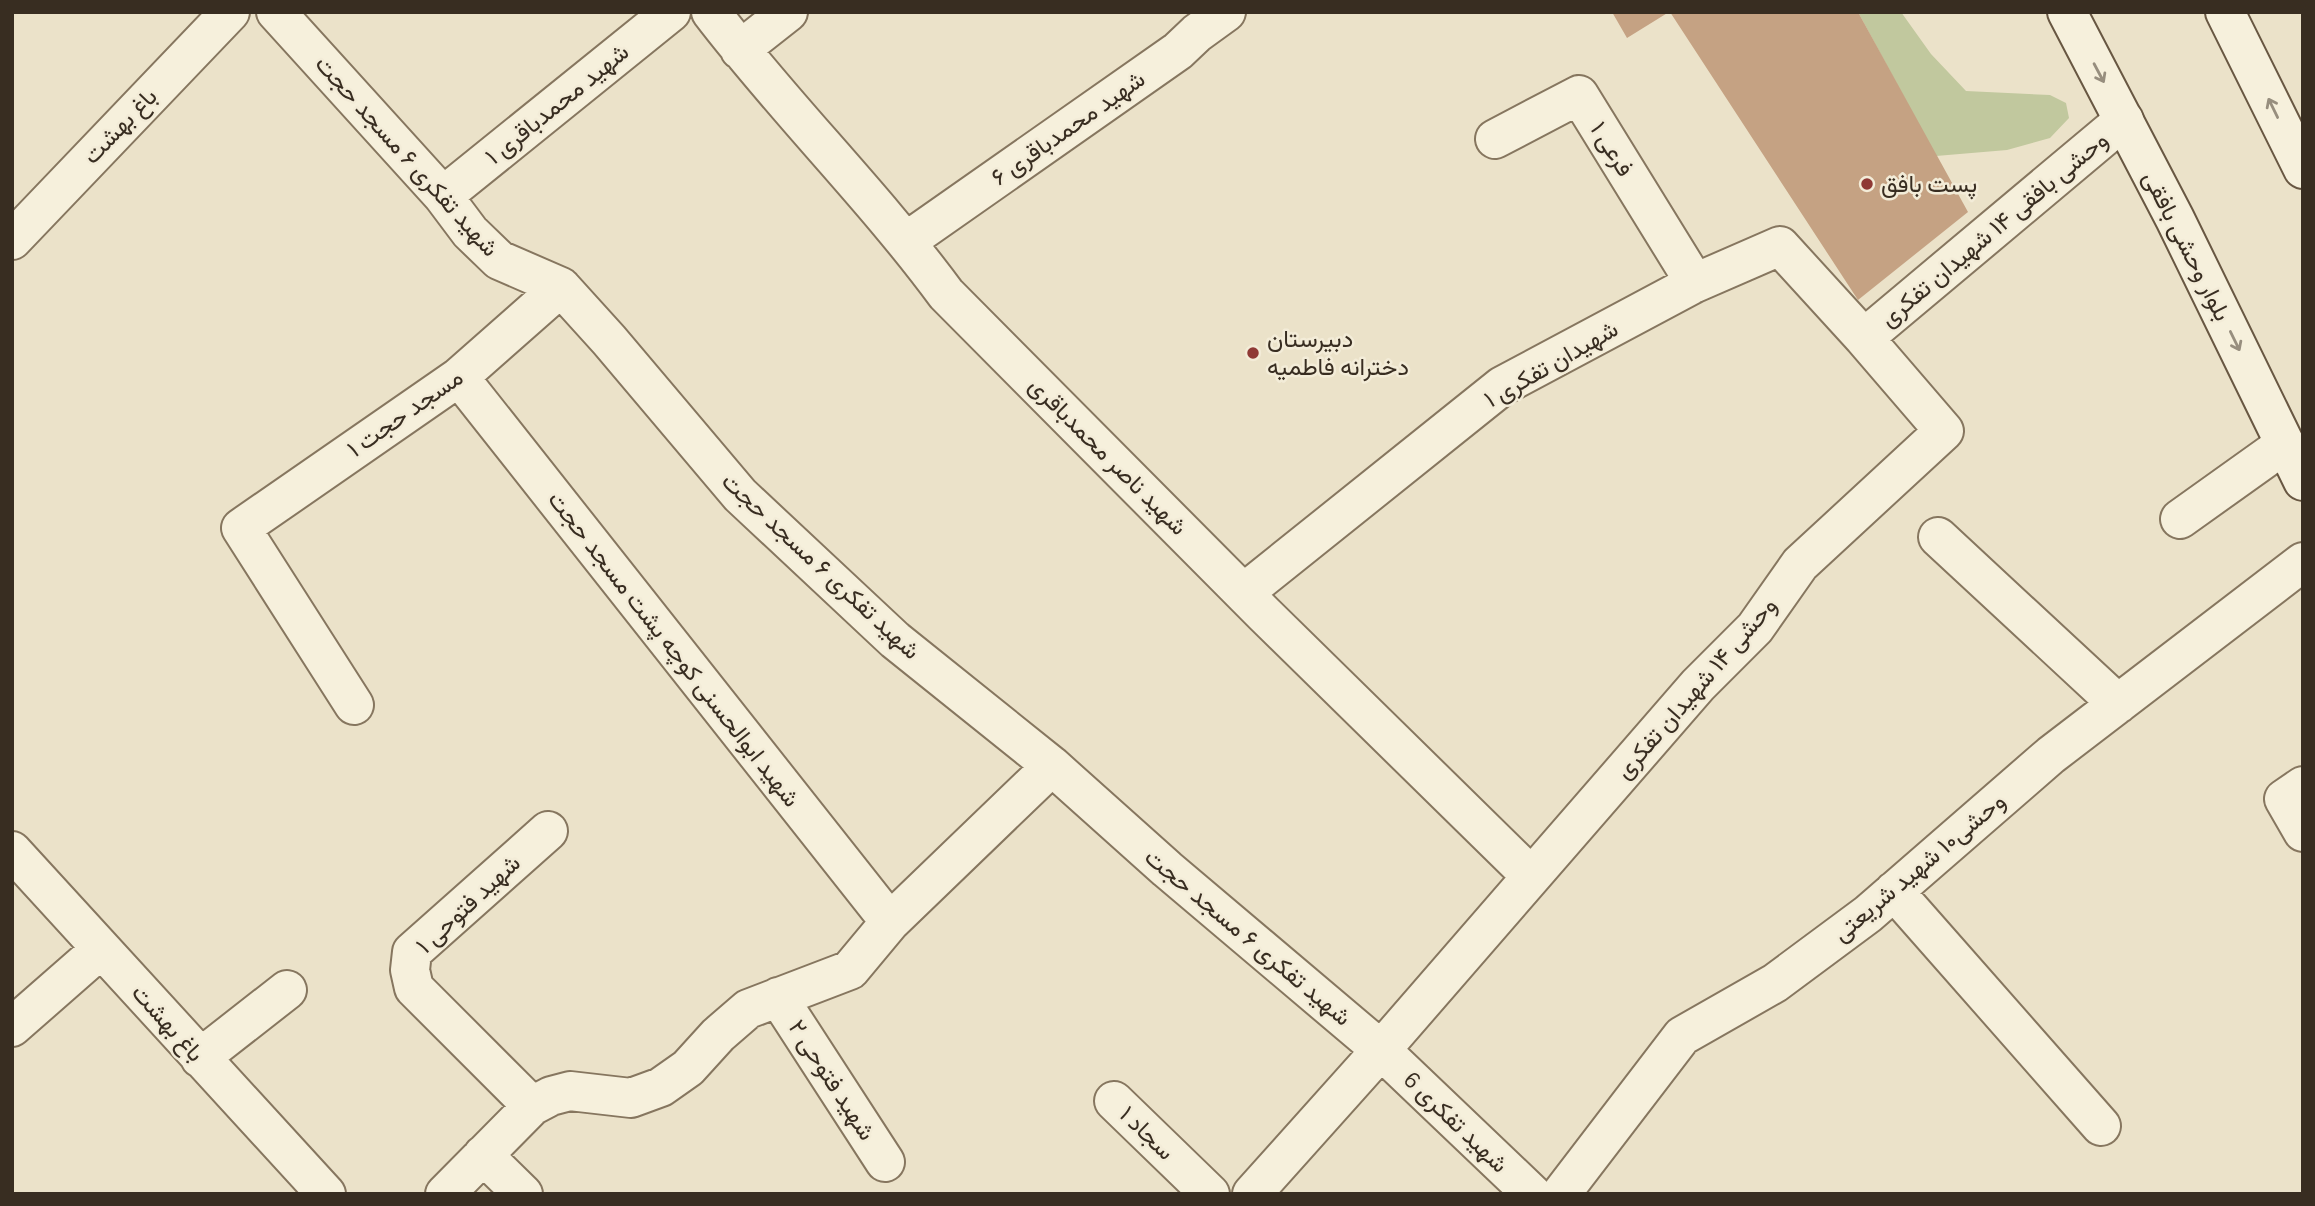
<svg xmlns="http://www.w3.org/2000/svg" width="2315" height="1206" viewBox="0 0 2315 1206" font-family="'Zilla Slab',Vazirmatn,serif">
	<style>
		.green { fill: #c1c89e }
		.building { fill: #c5a283 }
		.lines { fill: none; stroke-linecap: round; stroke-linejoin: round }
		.street-casing { stroke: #86765f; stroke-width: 42 }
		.secondary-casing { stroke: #685742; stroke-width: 42 }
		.street { stroke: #f6f0dc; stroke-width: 38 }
		.secondary { stroke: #f6f0dc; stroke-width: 38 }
		.oneway { stroke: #978e7e }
		.poi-dot { fill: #8f3935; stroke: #f3ecd8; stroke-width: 2.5 }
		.labels { text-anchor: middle; stroke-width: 5; stroke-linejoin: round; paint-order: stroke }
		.street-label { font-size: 24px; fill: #382d21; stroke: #f3ecd8 }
		.poi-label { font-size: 24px; fill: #382d21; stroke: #f3ecd8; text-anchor: start }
	</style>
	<rect width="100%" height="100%" fill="#ebe2c9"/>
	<path class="green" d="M1858,12H1901L1931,54L1966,91L2050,95L2066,103L2069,118L2050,138L2007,150L1936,156Z"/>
	<path class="building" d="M1612,12H1669L1627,38Z
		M1670,12H1858L1968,212L1858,300Z"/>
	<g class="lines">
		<defs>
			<path id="street" d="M276,12L443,196L470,232L499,260L561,287L609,340L740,495L895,640L1052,766L1167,869L1381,1050L1532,1194
				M711,12C785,109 873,195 946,294L1264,614L1531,876
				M740,50L788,12
				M1495,139L1579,95L1695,283
				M443,196L671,12
				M12,240L230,12
				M907,241L1178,51L1197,33L1226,12
				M1864,338L2124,120
				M459,377L890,922
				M2180,519L2285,444
				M1938,537L2118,704
				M1245,592L1502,386L1695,283L1780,246L1864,338L1944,431L1800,564L1755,628L1698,685L1381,1050L1252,1194
				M354,705L241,528L459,377L561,287
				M2303,786L2284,799L2303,832
				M12,851L326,1194
				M1894,891L2101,1126
				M778,997L885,1162
				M12,1027L101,949
				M200,1058L287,990
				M1114,1101L1210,1194
				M532,1106L414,988L410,970L412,952L548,831
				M483,1155L523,1194
				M445,1194L532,1106L551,1096L570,1091L631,1098L661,1087L688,1068L718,1035L748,1009L850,970L890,922L1052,766
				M1561,1194L1682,1036L1775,983L1868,914L2051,755L2303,562"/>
			<path id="secondary" d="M2067,12L2175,219L2303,481
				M2225,12L2303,169"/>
		</defs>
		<use href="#street" class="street-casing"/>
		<use href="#secondary" class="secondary-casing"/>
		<use href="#street" class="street"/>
		<use href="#secondary" class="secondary"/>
	</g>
	<defs><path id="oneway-shaft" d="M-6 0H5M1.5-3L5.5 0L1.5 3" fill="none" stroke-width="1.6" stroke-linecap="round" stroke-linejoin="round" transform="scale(1.75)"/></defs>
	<g class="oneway">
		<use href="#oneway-shaft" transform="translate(2099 73) rotate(62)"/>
		<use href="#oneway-shaft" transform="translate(2273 108) rotate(-116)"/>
		<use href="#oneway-shaft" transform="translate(2235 341) rotate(64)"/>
	</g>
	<g class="poi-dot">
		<circle cx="1867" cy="184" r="7"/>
		<circle cx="1253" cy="353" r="7"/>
	</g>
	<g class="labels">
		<g class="street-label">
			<text transform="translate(557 104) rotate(-39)" y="8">شهید محمدباقری ۱</text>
			<text transform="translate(120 126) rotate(-46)" y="8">باغ بهشت</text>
			<text transform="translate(1068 128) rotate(-35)" y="8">شهید محمدباقری ۶</text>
			<text transform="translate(1612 149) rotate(58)" y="8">فرعی ۱</text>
			<text transform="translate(407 156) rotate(48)" y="8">شهید تفکری ۶ مسجد حجت</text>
			<text transform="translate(1994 229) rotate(-40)" y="8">وحشی بافقی ۱۴ شهیدان تفکری</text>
			<text transform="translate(2187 246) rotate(63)" y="8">بلوار وحشی بافقی</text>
			<text transform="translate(1551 364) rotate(-30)" y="8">شهیدان تفکری ۱</text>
			<text transform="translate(405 413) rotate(-35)" y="8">مسجد حجت ۱</text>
			<text transform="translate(1108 456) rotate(45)" y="8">شهید ناصر محمدباقری</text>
			<text transform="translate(821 566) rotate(43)" y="8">شهید تفکری ۶ مسجد حجت</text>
			<text transform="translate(674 649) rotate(52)" y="8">شهید ابوالحسنی کوچه پشت مسجد حجت</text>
			<text transform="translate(1696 688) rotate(-49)" y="8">وحشی ۱۴ شهیدان تفکری</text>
			<text transform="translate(1919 867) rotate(-40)" y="8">وحشی۱۰ شهید شریعتی</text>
			<text transform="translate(468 904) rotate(-43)" y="8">شهید فتوحی ۱</text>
			<text transform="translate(1248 937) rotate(40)" y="8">شهید تفکری ۶ مسجد حجت</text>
			<text transform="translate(168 1023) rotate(48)" y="8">باغ بهشت</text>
			<text transform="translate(832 1080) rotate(57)" y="8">شهید فتوحی ۲</text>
			<text transform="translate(1456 1122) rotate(44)" y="8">شهید تفکری 6</text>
			<text transform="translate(1147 1133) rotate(44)" y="8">سجاد ۱</text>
		</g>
		<g class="poi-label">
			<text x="1881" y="192">پست بافق</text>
			<text x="1267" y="347">دبیرستان<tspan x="1267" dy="28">دخترانه فاطمیه</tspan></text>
		</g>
	</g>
	<rect width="2315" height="1206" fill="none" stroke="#382d21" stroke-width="28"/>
</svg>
